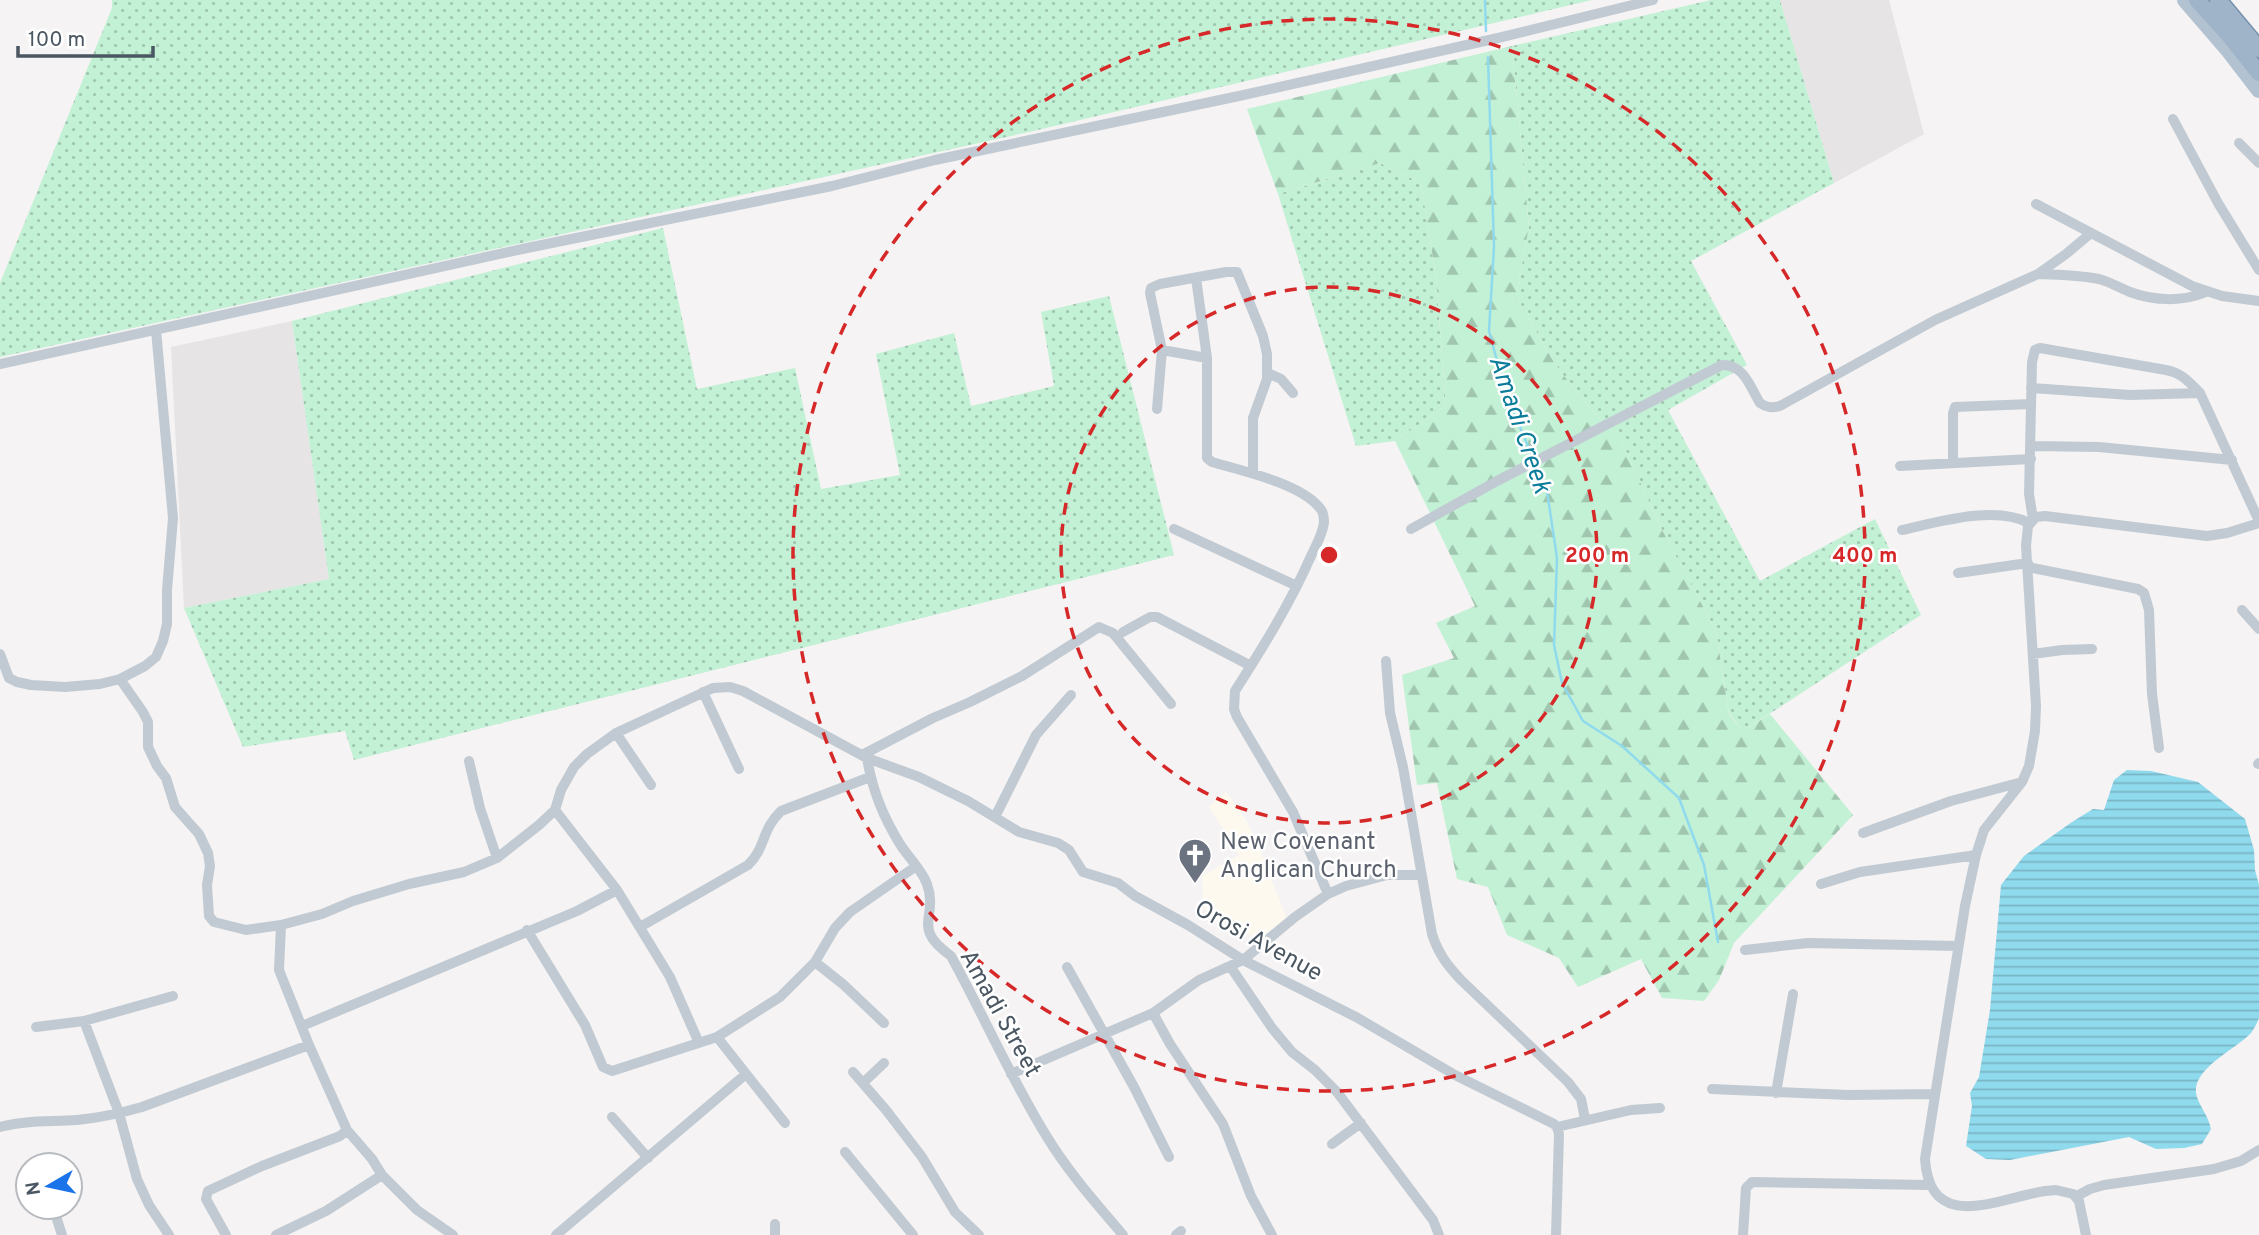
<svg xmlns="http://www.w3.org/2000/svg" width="2259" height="1235" viewBox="0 0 2259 1235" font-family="Overpass,sans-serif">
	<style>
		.commercial { fill: #fdf9ef }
		.education { fill: #e6e4e5 }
		.grass { fill: url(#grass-dots) }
		.forest { fill: url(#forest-firs) }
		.water { fill: url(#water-rules) }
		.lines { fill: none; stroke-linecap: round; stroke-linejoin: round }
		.stream { stroke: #90daee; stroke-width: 2.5 }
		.trunk-casing { stroke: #7690ad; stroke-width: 19 }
		.minor { stroke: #c1cad2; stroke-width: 10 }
		.primary { stroke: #b3c2d1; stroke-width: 16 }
		.trunk { stroke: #9fb4c9; stroke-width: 16 }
		.ring { fill: none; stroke: #d62828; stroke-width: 3.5; stroke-dasharray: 12 9 }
		.labels { text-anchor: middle; stroke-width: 5; stroke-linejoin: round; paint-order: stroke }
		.worship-label { font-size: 24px; fill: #5b616d; stroke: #fff; text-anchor: start }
		.street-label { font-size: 24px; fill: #4a5661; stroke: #fff }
		.water-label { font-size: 26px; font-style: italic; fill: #0c7c9b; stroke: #fff }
		.centre { fill: #d62828; stroke: #fff; stroke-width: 3.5 }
		.ring-label { font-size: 21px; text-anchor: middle; font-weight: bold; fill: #d62828; stroke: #fff; stroke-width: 5; stroke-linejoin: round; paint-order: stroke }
	</style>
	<defs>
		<pattern id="grass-dots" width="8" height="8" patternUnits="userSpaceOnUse" patternTransform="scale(1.75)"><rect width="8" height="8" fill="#c3f1d5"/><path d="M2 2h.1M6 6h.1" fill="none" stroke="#a0c6b0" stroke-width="1.8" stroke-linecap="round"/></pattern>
		<pattern id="forest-firs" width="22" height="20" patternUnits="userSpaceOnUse" patternTransform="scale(1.75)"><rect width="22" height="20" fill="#c3f1d5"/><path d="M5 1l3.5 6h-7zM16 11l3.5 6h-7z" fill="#a0c6b0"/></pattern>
		<pattern id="water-rules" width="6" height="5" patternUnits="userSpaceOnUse" patternTransform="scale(1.75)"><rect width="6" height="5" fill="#90daee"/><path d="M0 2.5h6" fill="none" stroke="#78b4c4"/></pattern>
	</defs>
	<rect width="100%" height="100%" fill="#f5f3f3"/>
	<path class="commercial" d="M1226,792L1246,820L1259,847L1287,919L1274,929L1257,939L1203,908L1202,876L1239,855L1209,806Z"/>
	<path class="education" d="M1780,0H1889L1924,134L1834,183Z
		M292,321L329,579L184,608L171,347Z"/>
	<path class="grass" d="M112,0H1592L1029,132L0,357V283L112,8Z
		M1711,0H1780L1834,183L1691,261L1747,365L1668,410L1760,581L1875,519L1921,615L1743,731L1729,713L1716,631L1661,528L1622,442L1579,396L1553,361L1516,296L1529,227L1512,46Z
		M1380,163L1421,183L1436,277L1446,406L1395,441L1356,446L1278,194Z
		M663,228L697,389L795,368L821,489L900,475L876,354L954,333L971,406L1054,386L1041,312L1109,296L1174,555L354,760L345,731L243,747L184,608L329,579L292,321Z"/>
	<path class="forest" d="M1512,46L1529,227L1516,296L1553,361L1579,396L1622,442L1661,528L1716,631L1729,714L1743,731L1770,714L1853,815L1734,943L1719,980L1704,1001L1662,998L1641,959L1578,987L1559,958L1507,935L1488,887L1457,879L1437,783L1417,785L1402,675L1454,658L1436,623L1475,606L1395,441L1446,406L1436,277L1421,183L1380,163L1278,194L1247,109Z"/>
	<path class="water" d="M2127,770L2151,771L2198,782L2245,819L2254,850L2255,870L2259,885V1018C2257,1023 2254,1029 2251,1033C2236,1049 2193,1068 2196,1093C2198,1105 2208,1114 2211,1129L2202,1144L2184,1148L2156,1149L2129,1137L2010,1160L1986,1159L1966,1146L1972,1106L1970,1093L1979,1077L1990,1010L2001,885L2024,856L2072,822L2093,809L2104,810L2114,780Z"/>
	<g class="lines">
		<path class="stream" d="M1485,0L1486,31
			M1488,57L1494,247L1489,331L1506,394L1533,458
			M1536,465L1547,491L1557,558L1554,645L1562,683L1583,721L1622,746L1679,798L1704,865L1718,942"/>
		<defs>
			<path id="trunk" d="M2197,0L2228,34L2259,73
				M2218,0L2259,49"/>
		</defs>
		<use href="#trunk" class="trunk-casing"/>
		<path class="minor" d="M2173,119L2218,203L2259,270
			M2239,143L2259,163
			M2036,204L2192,286L2222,296L2259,301
			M2039,274C2059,275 2079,275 2099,279C2110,282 2120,288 2130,292C2154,301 2183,302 2206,292
			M1196,278L1207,358V458L1212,462C1242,471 1299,483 1319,507C1323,511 1324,516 1324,522C1323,533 1316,546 1311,556C1290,604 1263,647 1235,691L1234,709L1237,717L1293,812L1328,894
			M1162,350L1207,358
			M0,364L527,248L832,186L935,160L1239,96L1498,38L1653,0
			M1268,373L1281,379L1293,393
			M2031,388L2130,395L2200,393
			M1157,409L1162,350L1150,293L1151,288L1160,284L1226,272H1237L1263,336L1267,354V379L1253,418V473
			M2031,446L2099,447L2232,460
			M1953,463V413L1955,407L2031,404
			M1900,466L2031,459
			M2033,519L2029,494L2032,362L2035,350L2040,348L2166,370C2182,373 2189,382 2200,393L2259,521
			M1174,529L1297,586
			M1411,529L1497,481L1722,365C1744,364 1750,387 1760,403C1767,408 1772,408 1780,406L1935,320L2038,274L2066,254L2091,233
			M1902,530C1938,522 1995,505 2029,523
			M2028,567L2138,589L2144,593L2149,610L2152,694L2159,748
			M1958,573L2028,563
			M2242,610L2259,629
			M1123,632L1150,617H1157L1251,666
			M0,654L9,678L17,682L31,685L65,687L100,684L120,679L145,666L156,657L163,641L167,624V590L173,518L156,330
			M2033,654L2062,650L2092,649
			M1386,661L1390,713L1403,767L1432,934C1438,953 1447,965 1461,980L1568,1082L1581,1099L1585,1119
			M120,679L143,712L148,722V747L157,766L166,778L175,807L199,834L208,853L210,866L207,885L209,916L214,922L246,930L281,925L322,914L353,901L409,884L464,872L497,858L539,825L555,810L561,790L574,767L587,754L616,733L713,688L730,687L743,691L867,758L919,777L968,801L1019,832L1058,843L1069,850L1083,872L1118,883L1135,896L1188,925L1243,960L1356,1017L1455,1075L1554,1124L1557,1127L1559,1134L1556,1235
			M703,692L739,769
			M616,733L651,785
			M862,755L933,718L970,702L1022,676L1099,627L1113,633L1171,704
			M867,758C872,789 883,817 900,844C908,857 922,870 927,884C939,918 910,927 951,956C984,1016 1011,1079 1047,1137C1069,1173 1096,1203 1123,1235
			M469,761L480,808L497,858
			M2258,764L2259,763
			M555,810L617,890L670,977L699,1043
			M995,817L1036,735L1071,695
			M1863,833L1951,801L2022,782
			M1821,884L1860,872L1976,855
			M281,925L279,970L309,1045L347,1130L372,1159L382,1175L417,1210L453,1235
			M640,927L748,865C766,848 761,830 781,811L870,777
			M527,930L585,1025L603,1067L612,1071L717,1037L780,997L815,962L835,928L850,912L915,867
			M1745,950L1808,943L1958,946
			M815,962L844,985L884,1023
			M1230,966L1272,1028L1292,1052L1315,1070L1337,1092L1433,1220L1439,1235
			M1067,967L1134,1087L1169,1157
			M1153,1013L1170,1044L1223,1124L1251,1196L1272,1235
			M84,1021L119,1113L137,1179L149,1205L169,1235
			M302,1026L577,911L617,890
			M36,1027L84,1021L173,996
			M717,1037L785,1123
			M853,1072L886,1110L922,1157L955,1212L979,1235
			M1011,1074L1153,1013L1199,980L1243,960L1295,917L1328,894L1346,886L1387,875H1421
			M863,1083L884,1063
			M1712,1089L1848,1095L1935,1094
			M1776,1093L1793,994
			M612,1117L648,1158
			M0,1127C25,1120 51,1122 77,1120C99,1118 121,1113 142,1107L309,1045
			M1557,1127L1631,1110L1660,1108
			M1332,1144L1361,1123
			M845,1152L913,1235
			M2077,1196L2090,1189L2104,1185L2214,1169L2241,1161L2259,1150
			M53,1207L62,1235
			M775,1224V1235
			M226,1235L206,1199L208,1191L262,1166L340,1136L347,1130
			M276,1235L326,1211L382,1175
			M556,1235L746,1074
			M1176,1235L1181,1231
			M1743,1235L1746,1188L1752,1182L1929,1185
			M2086,1235L2079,1201L2073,1194L2056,1190L2045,1191C1999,1198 1930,1235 1925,1159L1965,906L1976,855L1984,830L2022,782L2029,766L2035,731L2036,706L2026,546L2028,526L2036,517L2045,516L2207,536L2227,533L2259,523"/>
		<path class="primary" d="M2185,0L2229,51L2259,90"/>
		<use href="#trunk" class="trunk"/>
	</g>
	<g class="ring">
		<circle cx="1329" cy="555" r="268"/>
		<circle cx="1329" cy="555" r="536"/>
	</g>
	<defs>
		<symbol id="church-pin" viewBox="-11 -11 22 30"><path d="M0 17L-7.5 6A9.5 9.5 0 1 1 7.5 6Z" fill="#6b7280" stroke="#fff"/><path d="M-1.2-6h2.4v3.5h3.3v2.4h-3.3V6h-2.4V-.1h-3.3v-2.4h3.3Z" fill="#fff"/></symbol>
	</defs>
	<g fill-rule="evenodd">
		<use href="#church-pin" x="1176" y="836" width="38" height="52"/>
	</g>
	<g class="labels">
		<g class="worship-label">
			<text x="1220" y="849">New Covenant<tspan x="1220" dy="28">Anglican Church</tspan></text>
		</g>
		<g class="street-label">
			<text transform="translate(1259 940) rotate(29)" y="8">Orosi Avenue</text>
			<text transform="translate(1001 1013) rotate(61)" y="8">Amadi Street</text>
		</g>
		<g class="water-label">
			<text transform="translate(1521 424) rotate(71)" y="9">Amadi Creek</text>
		</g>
	</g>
	<circle cx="1329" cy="555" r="10" class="centre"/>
	<g class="ring-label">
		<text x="1597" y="562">200 m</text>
		<text x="1865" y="562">400 m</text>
	</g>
	<g transform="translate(49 1186) rotate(261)"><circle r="33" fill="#ffffff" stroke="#b7bbc0" stroke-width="2"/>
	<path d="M0-5L12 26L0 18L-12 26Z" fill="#1a73e8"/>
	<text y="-10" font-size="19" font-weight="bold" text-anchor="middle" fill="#4a5661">N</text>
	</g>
	<path d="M18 46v10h135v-10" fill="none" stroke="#4a5661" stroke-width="3.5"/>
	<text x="28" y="46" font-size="21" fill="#4a5661" stroke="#ffffff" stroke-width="5" paint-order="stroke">100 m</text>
</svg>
